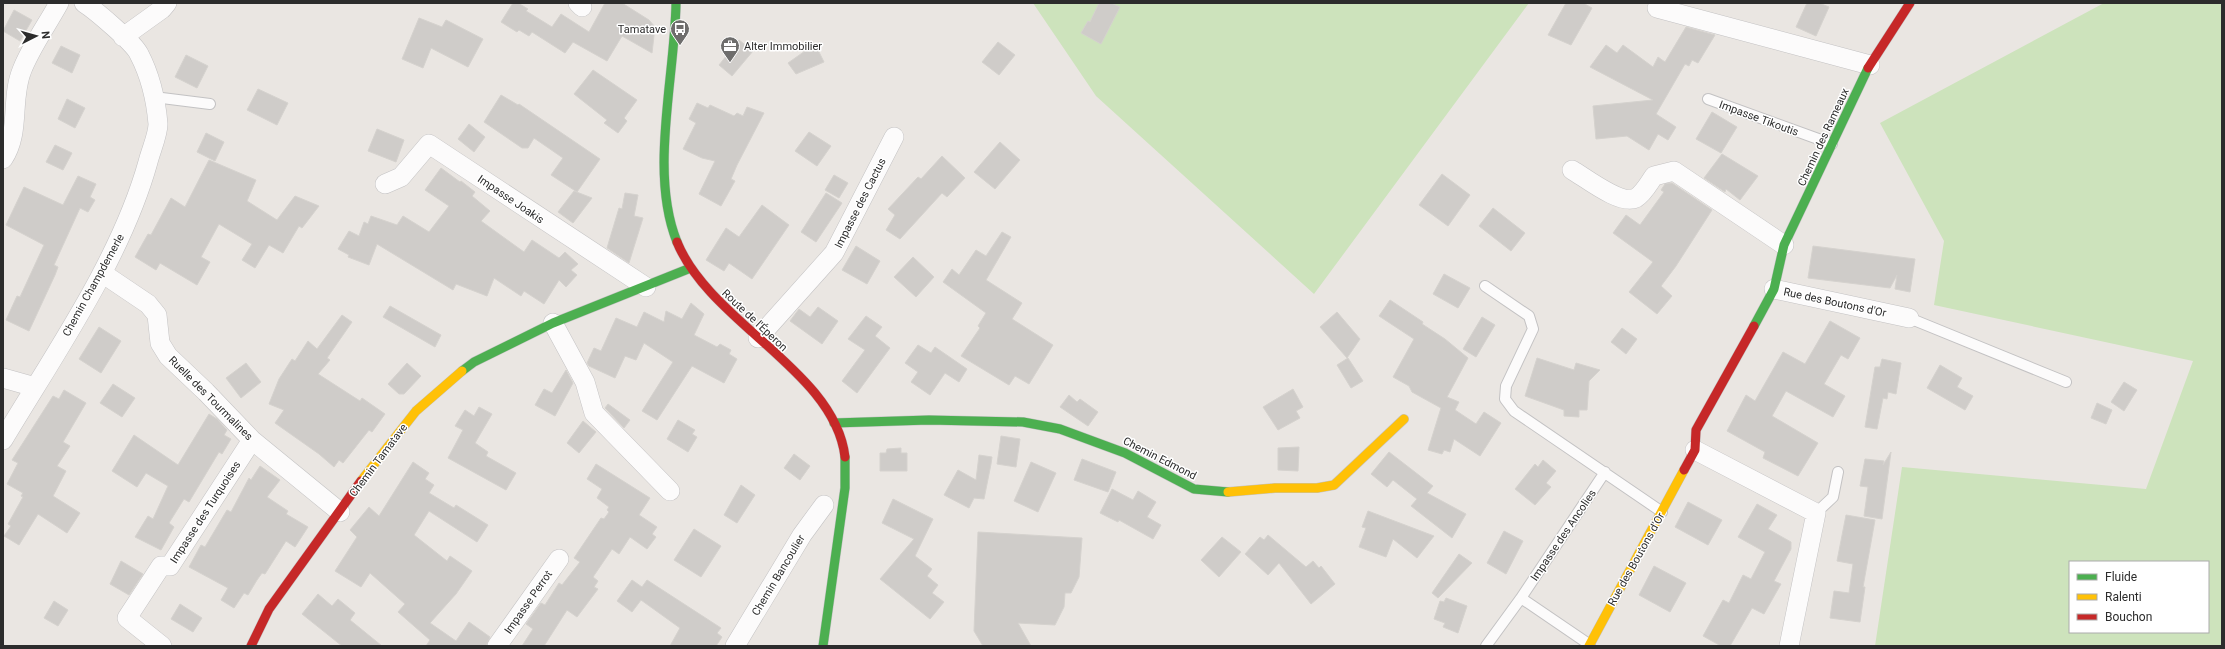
<svg xmlns="http://www.w3.org/2000/svg" width="2225" height="649" viewBox="0 0 2225 649" font-family="Roboto,sans-serif">
	<style>
		.green { fill: #cde3bc; fill-rule: evenodd }
		.building { fill: #cfccc9; stroke: #d5d2ce }
		.lines { fill: none; stroke-linecap: round; stroke-linejoin: round }
		.lane-casing { stroke: #c3c2c3; stroke-width: 12 }
		.street-casing { stroke: #c3c2c3; stroke-width: 20 }
		.fast-casing { stroke: #c3c2c3; stroke-width: 10 }
		.slow-casing { stroke: #c3c2c3; stroke-width: 10 }
		.jam-casing { stroke: #c3c2c3; stroke-width: 10 }
		.lane { stroke: #fcfbfb; stroke-width: 10 }
		.street { stroke: #fcfbfb; stroke-width: 19 }
		.fast { stroke: #4caf50; stroke-width: 9 }
		.slow { stroke: #ffc107; stroke-width: 9 }
		.jam { stroke: #c62828; stroke-width: 9 }
		.labels { text-anchor: middle; stroke-width: 3; stroke-linejoin: round; paint-order: stroke }
		.poi-label { font-size: 11px; fill: #2c2c2c; stroke: #fff; text-anchor: end }
		.street-label { font-size: 11px; fill: #2c2c2c; stroke: #fff }
	</style>
	<rect width="100%" height="100%" fill="#eae6e2"/>
	<path class="green" d="M1033,3H1529L1314,294L1096,96Z
		M2104,3H2222V646H1875L1902,467L2146,489L2193,361L1934,305L1944,241L1880,123ZM2070,562H2208V632H2070Z"/>
	<path class="building" d="M513,3H518L528,9L526,11L552,27L561,14L589,32L605,3H622L649,20L655,27L652,53L622,36L607,61L573,42L565,53L532,32L529,36L519,30L517,32L501,22Z
		M1099,3H1111L1120,7L1101,44L1081,33L1088,21L1090,22Z
		M1566,3H1583L1592,8L1571,45L1548,35Z
		M1807,3H1819L1829,7L1816,36L1796,27Z
		M14,10L32,20L20,41L3,31Z
		M419,18L442,27L446,20L483,39L468,67L431,48L423,68L402,59Z
		M1686,27L1715,35L1698,63L1692,60L1689,66L1685,64L1656,114L1676,127L1668,140L1658,134L1649,150L1627,136L1596,139L1593,106L1653,100L1590,67L1606,45L1617,53L1623,45L1653,67L1658,57L1665,62Z
		M739,40L753,51L732,76L719,65Z
		M998,42L1015,55L999,75L982,62Z
		M815,44L824,62L796,74L788,63Z
		M61,46L80,55L72,73L52,63Z
		M186,55L208,66L197,88L175,77Z
		M593,70L637,100L624,118L627,121L618,133L604,123L607,120L574,94Z
		M258,89L288,103L277,125L247,110Z
		M501,95L518,105L519,104L600,159L577,192L551,175L563,158L534,138L528,148H522L484,122Z
		M67,99L85,108L75,128L58,119Z
		M697,103L708,108L710,105L734,116L737,113L743,116L747,107L764,113L737,165L731,179L735,181L721,206L699,194L715,161L702,158L683,149L696,123L689,119Z
		M1712,112L1737,127L1721,153L1696,139Z
		M469,124L485,137L474,152L458,139Z
		M377,129L404,140L396,162L368,151Z
		M809,132L831,146L817,166L795,151Z
		M206,133L224,142L215,161L197,152Z
		M1000,142L1020,160L995,189L974,172Z
		M55,145L72,153L63,170L46,162Z
		M1722,154L1758,176L1740,200L1726,189L1725,192L1704,178Z
		M942,156L965,178L947,197L942,193L900,239L886,230L895,215L888,209L918,177L921,179Z
		M209,160L256,180L247,201L277,220L295,196L319,206L302,228L299,226L283,253L269,245L255,268L242,260L252,244L219,224L201,257L210,262L197,285L160,263L156,270L135,257L148,234L151,235L171,198L185,207Z
		M441,168L460,182L461,181L475,192L472,196L490,211L481,221L524,252L532,240L559,258L565,252L578,264L571,270L577,275L566,287L559,280L544,304L524,291L521,296L494,278L487,296L456,284L453,290L377,244L369,265L348,257L349,255L338,249L349,231L359,236L364,222L368,224L371,216L397,225L403,216L429,232L449,206L425,190Z
		M1442,174L1470,195L1448,226L1419,205Z
		M834,175L848,183L839,198L825,190Z
		M78,176L96,184L90,197L95,200L88,212L80,208L54,265L58,267L55,275L29,331L6,320L17,296L20,297L44,245L6,225L24,187L63,205Z
		M1672,183L1712,210L1676,266L1661,286L1672,296L1657,314L1629,292L1653,262L1613,233L1626,215L1640,225L1664,192L1661,190L1665,184Z
		M574,191L592,198L573,223L558,212Z
		M625,193L638,195L634,216L643,218L629,263L607,248L619,208L622,209Z
		M826,193L842,203L816,242L801,232Z
		M762,205L789,225L752,279L729,263L724,271L706,260L726,228L739,237Z
		M1493,208L1525,233L1511,251L1479,226Z
		M1002,232L1011,237L986,280L1022,303L1012,319L1053,345L1029,384L1015,376L1009,385L961,356L980,328L978,326L986,313L943,282L952,269L959,275L976,250L986,256Z
		M856,246L880,261L867,284L842,270Z
		M1813,246L1915,259L1910,292L1895,289L1897,275L1890,288L1808,278Z
		M913,257L934,277L916,297L894,277Z
		M1444,274L1470,288L1458,308L1433,294Z
		M1390,300L1423,322L1422,324L1445,339L1468,358L1447,397L1459,402L1455,410L1476,424L1484,412L1501,423L1480,456L1454,439L1450,452L1444,450L1442,454L1428,450L1441,408L1412,392L1409,386L1393,377L1414,339L1379,316Z
		M691,303L704,314L694,335L717,347L720,344L731,350L729,354L737,359L724,383L692,366L657,420L642,411L673,362L644,343L636,360L625,356L615,378L589,366L587,363L594,348L601,351L616,318L637,327L644,312L664,322L666,311L682,319Z
		M390,306L441,335L435,347L383,317Z
		M818,307L838,321L822,344L790,321L799,309L810,317Z
		M1337,312L1360,339L1347,358L1320,327Z
		M342,315L352,322L327,358L330,360L318,374L360,401L362,398L385,414L372,432L369,430L343,463L339,460L334,467L319,454L275,423L284,410L269,404L279,379L292,359L295,361L308,341L317,349Z
		M866,316L882,327L875,336L890,348L857,393L842,381L865,350L848,339Z
		M1482,317L1495,325L1476,357L1463,349Z
		M1830,321L1860,338L1848,359L1841,355L1824,384L1845,396L1833,417L1786,391L1772,416L1818,443L1798,476L1763,458L1765,452L1727,431L1746,395L1755,401L1783,352L1805,364Z
		M99,327L121,341L101,373L79,359Z
		M1622,328L1637,339L1626,354L1611,342Z
		M918,345L931,353L935,347L967,369L959,382L945,373L930,395L911,382L918,372L905,363Z
		M1348,358L1363,381L1351,388L1337,365Z
		M1537,358L1574,370L1576,363L1600,370L1589,381L1587,410H1579V417L1564,416V410L1525,396Z
		M1882,359L1901,363L1896,394L1888,392L1887,399L1883,398L1877,429L1865,427L1875,367H1880Z
		M246,363L261,382L241,398L226,378Z
		M407,363L421,376L404,394H399L388,384Z
		M1940,365L1962,378L1957,387L1973,396L1965,410L1927,388Z
		M566,370L573,383L555,416L535,405L544,389L552,393Z
		M2124,382L2137,390L2124,411L2111,402Z
		M113,384L135,398L122,417L100,403Z
		M1293,389L1303,407L1296,411L1300,418L1278,430L1263,407Z
		M64,390L86,403L63,442L70,446L57,466L66,471L53,496L80,513L67,533L38,514L19,545L4,536L11,526L8,524L23,497L21,496L23,493L7,484L18,463L12,460L53,396L59,399Z
		M1069,395L1077,402L1080,399L1098,412L1088,426L1060,407Z
		M2097,403L2112,410L2106,424L2091,418Z
		M608,404L630,420L624,428L605,408Z
		M479,407L492,414L475,443L488,452L486,456L516,473L506,490L448,458L463,430L455,426L465,410L474,416Z
		M209,414L217,419L227,430L224,435L231,439L222,454L219,452L189,502L184,499L169,523L174,527L161,550L135,537L148,516L153,519L168,486L146,473L137,487L112,471L134,435L178,465Z
		M678,420L695,430L692,434L697,437L688,452L667,439Z
		M583,421L596,432L579,453L567,443Z
		M1001,436L1020,439L1016,467L997,464Z
		M1299,447L1298,471L1278,470V448Z
		M901,448V453H907V471H880V453H886L887,449Z
		M1389,452L1433,486L1427,493L1466,514L1452,538L1411,506L1417,499L1393,480L1387,487L1371,474Z
		M1891,452L1882,519L1864,516L1868,487L1860,486L1865,459L1884,461L1883,465Z
		M794,454L810,466L800,480L784,468Z
		M979,455L992,457L991,464L984,499L974,498L969,508L944,495L958,470L976,480Z
		M1082,459L1116,472L1108,492L1074,480Z
		M1543,460L1556,471L1546,483L1551,487L1535,505L1515,489L1535,464L1538,467Z
		M413,462L429,473L425,479L434,485L429,493L454,508L456,505L488,525L477,542L429,511L414,535L447,561L450,556L472,571L456,594L430,623L456,641L469,622L490,637L486,646H426L430,640L398,612L405,604L370,573L361,587L335,571L357,537L350,530L369,507L379,516Z
		M1031,462L1056,473L1038,512L1014,501Z
		M596,464L650,498L639,515L657,527L652,534L656,537L647,549L630,537L619,554L612,549L593,577L598,581L594,587L598,589L577,617L567,610L544,646H522L533,629L526,624L541,603L545,605L559,583L562,585L580,562L574,558L601,518L604,519L609,512L607,510L609,507L597,498L602,489L587,479Z
		M260,466L280,480L267,497L288,511L286,514L308,527L295,547L286,541L265,574L262,573L257,580L248,595L244,593L234,608L221,600L228,588L189,567L201,545L205,547L227,510L231,512L249,478L251,480Z
		M741,485L755,495L737,523L724,515Z
		M1112,489L1133,500L1138,491L1156,502L1147,517L1161,525L1153,539L1119,520L1118,522L1100,513Z
		M893,499L933,519L915,556L932,569L927,576L938,585L932,593L944,602L930,619L880,579L914,539L882,523Z
		M1688,502L1722,520L1708,545L1675,527Z
		M1757,504L1777,515L1768,529L1791,542V549L1774,581L1781,584L1764,614L1752,608L1730,646H1721L1703,636L1723,600L1729,603L1743,575L1751,579L1765,552L1738,537Z
		M1368,511L1405,525L1434,536L1417,558L1393,539L1386,557L1359,547L1366,528L1362,527Z
		M1846,515L1875,520L1863,587H1865L1860,622L1830,618L1834,591L1849,593L1853,564L1837,561Z
		M694,529L721,546L701,577L674,560Z
		M1504,531L1523,541L1506,574L1487,563Z
		M978,532L1082,538L1079,577L1071,593H1065L1064,607L1055,625L1018,623L1031,646H983L974,631Z
		M1268,535L1306,567L1313,561L1319,568L1321,566L1335,584L1311,604L1279,563L1268,575L1245,554L1260,537L1264,540Z
		M1222,537L1241,552L1219,577L1201,560Z
		M1459,554L1472,563L1438,598L1432,593Z
		M121,561L143,574L129,595L110,584Z
		M1654,566L1686,583L1670,612L1639,595Z
		M632,580L642,587L647,580L721,628L717,633L722,637L716,646H670L680,628L641,600L632,612L617,601Z
		M318,594L332,606L338,599L355,613L350,620L382,646H342L302,614Z
		M1446,598L1467,606L1458,633L1443,627L1445,623L1434,619L1440,601L1444,602Z
		M54,601L68,610L58,626L44,618Z
		M180,604L202,618L193,632L171,619Z"/>
	<g class="lines">
		<defs>
			<path id="lane" d="M154,97L210,104
				M1708,99L1832,144
				M1485,286L1529,316L1533,329L1506,386L1505,399L1514,411L1662,512
				M1909,318L2066,382
				M1816,513L1833,497L1838,472
				M1521,598L1605,472
				M1486,646L1521,598L1590,645"/>
			<path id="street" d="M578,3L582,7
				M1657,8L1870,65
				M123,37L162,9L167,3
				M3,159C21,132 10,99 22,70C31,47 47,25 59,3
				M1572,170C1586,178 1621,206 1636,198C1644,193 1649,183 1654,176L1674,171L1784,245
				M385,184L401,177L429,144L646,287
				M102,273L148,304L157,315L160,343L168,356L206,392L252,440L340,512
				M1774,289L1909,318
				M553,323L585,382L594,413L670,491
				M758,338L834,253L894,137
				M3,378L35,387
				M3,440C55,353 121,259 148,162C151,150 158,135 158,124C156,100 150,75 139,54C134,43 95,10 84,3
				M1695,450L1816,513L1789,646
				M162,646L127,618L161,566H170L252,440
				M497,646L559,559
				M735,646L802,535L824,505"/>
			<path id="fast" d="M676,3C675,77 649,173 677,242
				M1754,326L1774,289L1784,245L1868,68
				M462,371L474,362L553,323L688,269
				M834,423L929,420L1023,422L1060,429L1125,453L1194,489L1228,492
				M823,646L845,488V457"/>
			<path id="slow" d="M361,481L416,411L462,371
				M1228,492L1275,488H1317L1334,485L1404,419
				M1589,646L1684,470"/>
			<path id="jam" d="M1868,68L1910,3
				M677,242C710,323 835,371 845,457
				M1684,470L1695,450L1696,430L1754,326
				M251,646L269,609L361,481"/>
		</defs>
		<use href="#lane" class="lane-casing"/>
		<use href="#street" class="street-casing"/>
		<use href="#fast" class="fast-casing"/>
		<use href="#slow" class="slow-casing"/>
		<use href="#jam" class="jam-casing"/>
		<use href="#lane" class="lane"/>
		<use href="#street" class="street"/>
		<use href="#fast" class="fast"/>
		<use href="#slow" class="slow"/>
		<use href="#jam" class="jam"/>
	</g>
	<defs>
		<symbol id="bus-pin" viewBox="-11 -11 22 30"><path d="M0 17L-7.5 6A9.5 9.5 0 1 1 7.5 6Z" fill="#6e6d6c" stroke="#fff"/><path d="M-5-6H5V4H4V6H2V4H-2V6H-4V4H-5ZM-3.5-4V0h7V-4ZM-3.5 1.2v1.5H-2V1.2ZM2 1.2v1.5H3.5V1.2Z" fill="#fff"/></symbol>
		<symbol id="office-pin" viewBox="-11 -11 22 30"><path d="M0 17L-7.5 6A9.5 9.5 0 1 1 7.5 6Z" fill="#6e6d6c" stroke="#fff"/><path d="M-6-3h4V-5.5h4V-3h4V5H-6ZM-1-4.5V-3h2v-1.5ZM-6 0V1H6V0Z" fill="#fff"/></symbol>
	</defs>
	<g fill-rule="evenodd">
		<use href="#bus-pin" x="669" y="18" width="22" height="30"/>
		<use href="#office-pin" x="719" y="35" width="22" height="30"/>
	</g>
	<g class="labels">
		<g class="poi-label">
			<text x="666" y="33">Tamatave</text>
			<text x="744" y="50" text-anchor="start">Alter Immobilier</text>
		</g>
		<g class="street-label">
			<text transform="translate(1759 118) rotate(20)" y="4">Impasse Tikoutis</text>
			<text transform="translate(1823 137) rotate(-65)" y="4">Chemin des Rameaux</text>
			<text transform="translate(511 199) rotate(34)" y="4">Impasse Joakis</text>
			<text transform="translate(860 203) rotate(-63)" y="4">Impasse des Cactus</text>
			<text transform="translate(93 285) rotate(-61)" y="4">Chemin Champdemerle</text>
			<text transform="translate(1835 302) rotate(12)" y="4">Rue des Boutons d'Or</text>
			<text transform="translate(755 320) rotate(43)" y="4">Route de l'Éperon</text>
			<text transform="translate(211 398) rotate(45)" y="4">Ruelle des Tourmalines</text>
			<text transform="translate(1160 458) rotate(27)" y="4">Chemin Edmond</text>
			<text transform="translate(378 460) rotate(-53)" y="4">Chemin Tamatave</text>
			<text transform="translate(205 512) rotate(-57)" y="4">Impasse des Turquoises</text>
			<text transform="translate(1563 535) rotate(-56)" y="4">Impasse des Ancolies</text>
			<text transform="translate(1636 559) rotate(-61)" y="4">Rue des Boutons d'Or</text>
			<text transform="translate(778 575) rotate(-59)" y="4">Chemin Bancoulier</text>
			<text transform="translate(528 602) rotate(-55)" y="4">Impasse Perrot</text>
		</g>
	</g>
	<rect width="2225" height="649" fill="none" stroke="#2c2c2c" stroke-width="8"/>
	<rect x="2069" y="561" width="140" height="72" fill="#ffffff" stroke="#ababab"/>
	<rect x="2077" y="574" width="20" height="6" fill="#4caf50" stroke="#ababab"/>
	<text x="2105" y="581" font-size="12" fill="#2c2c2c">Fluide</text>
	<rect x="2077" y="594" width="20" height="6" fill="#ffc107" stroke="#ababab"/>
	<text x="2105" y="601" font-size="12" fill="#2c2c2c">Ralenti</text>
	<rect x="2077" y="614" width="20" height="6" fill="#c62828" stroke="#ababab"/>
	<text x="2105" y="621" font-size="12" fill="#2c2c2c">Bouchon</text>
	<g transform="translate(36 36) rotate(84)" stroke="#ffffff" stroke-width="3" paint-order="stroke">
	<path d="M0-3L7 15L0 10L-7 15Z" fill="#2c2c2c"/>
	<text y="-6" font-size="11" font-weight="bold" text-anchor="middle" fill="#2c2c2c">N</text>
	</g>
</svg>
